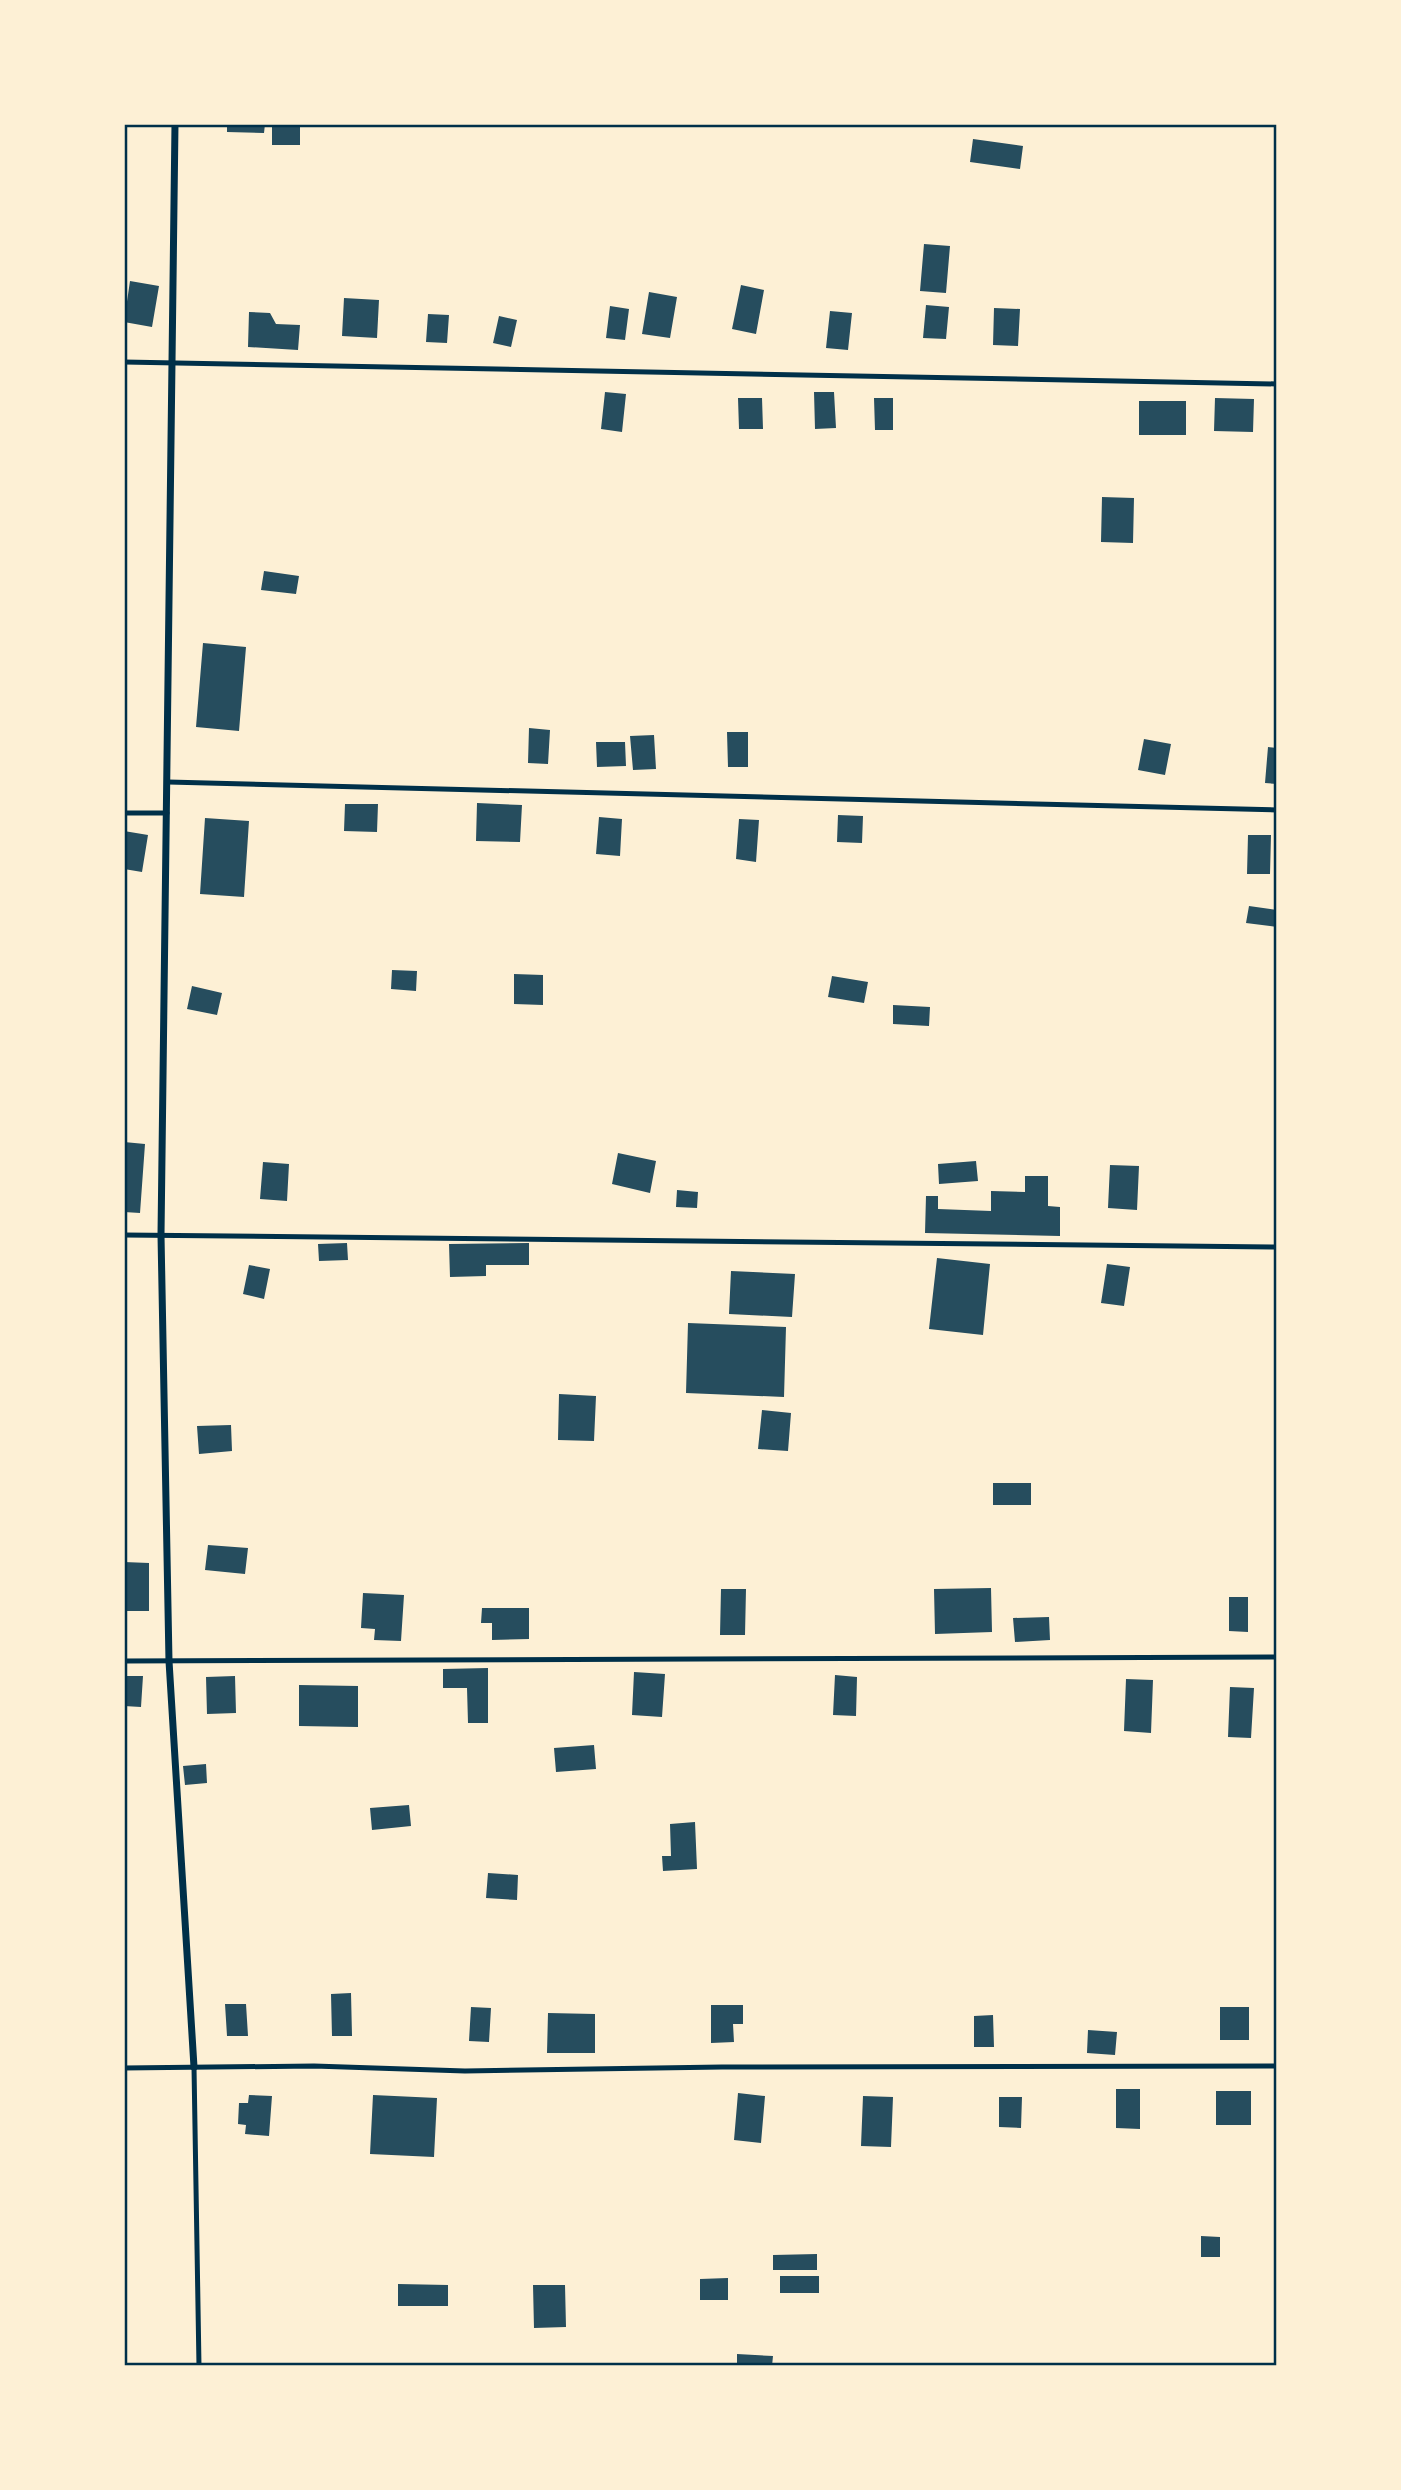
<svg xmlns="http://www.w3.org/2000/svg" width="1401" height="2490" viewBox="0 0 1401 2490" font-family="Barlow,sans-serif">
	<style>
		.building { fill: #264d5e }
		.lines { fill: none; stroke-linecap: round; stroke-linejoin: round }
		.service { stroke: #003049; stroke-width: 5 }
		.minor { stroke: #003049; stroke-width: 7 }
		.neatline { fill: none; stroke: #003049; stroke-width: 2.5 }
	</style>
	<rect width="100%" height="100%" fill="#fdf0d5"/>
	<path class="building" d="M227,124H265L264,133L227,132Z
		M272,126H300V145H272Z
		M973,139L1023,146L1020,169L970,162Z
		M924,244L950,246L946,293L920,291Z
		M130,281L159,286L152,327L124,322Z
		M741,285L764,290L756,334L732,329Z
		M649,292L677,297L670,338L642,334Z
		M344,298L379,300L377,338L342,336Z
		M926,305L949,307L946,339L923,338Z
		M610,306L629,309L625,340L606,338Z
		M994,308L1020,309L1018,346L993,345Z
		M830,311L852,313L848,350L826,348Z
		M249,312L270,313L276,324L300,325L298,350L248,347Z
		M428,314L449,315L447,343L426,342Z
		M499,316L517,320L511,347L493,343Z
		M605,392L626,394L622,432L601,429Z
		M814,392H834L836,428L815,429Z
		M738,398H762L763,429H739Z
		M874,398H893V430H875Z
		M1215,398L1254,399L1253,432L1214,431Z
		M1139,401H1186V435H1139Z
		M1102,497L1134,498L1133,543L1101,542Z
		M264,571L299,576L296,594L261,590Z
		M203,643L246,647L239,731L196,727Z
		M529,728L550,730L548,764L528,763Z
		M727,732H748V767H728Z
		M654,735L656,769L633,770L630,736Z
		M1144,739L1171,744L1165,775L1138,770Z
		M596,742H625L626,766L597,767Z
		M1268,747L1277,748V784L1265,783Z
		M477,803L522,805L520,842L476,841Z
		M345,804H378L377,832L344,831Z
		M838,815L863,816L862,843L837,842Z
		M599,817L622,819L620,856L596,854Z
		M205,818L249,821L244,897L200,894Z
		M739,819L759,820L756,862L736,859Z
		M124,831L148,835L142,872L124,869Z
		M1248,835H1271L1270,874H1247Z
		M1249,906L1277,910V927L1246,923Z
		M392,970L417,971L416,991L391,989Z
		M514,974L543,975V1005L514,1004Z
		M832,976L868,982L864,1003L828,997Z
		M192,986L222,993L217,1015L187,1009Z
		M893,1005L930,1007L929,1026L893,1024Z
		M124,1142L145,1144L140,1213L124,1212Z
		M618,1153L656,1161L650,1193L612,1184Z
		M976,1161L978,1181L939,1184L938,1164Z
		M263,1162L289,1164L287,1201L260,1199Z
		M1110,1165L1139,1166L1137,1210L1108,1208Z
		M1025,1176H1048V1206L1060,1207V1236L925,1233L926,1196H938V1209L991,1211V1191L1025,1192Z
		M677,1190L698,1192L697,1208L676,1207Z
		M347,1243L348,1260L319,1261L318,1244Z
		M529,1243V1265H486V1276L450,1277L449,1244Z
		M937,1258L990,1264L983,1335L929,1329Z
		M1107,1264L1130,1267L1124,1306L1101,1303Z
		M249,1265L270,1269L264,1299L243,1294Z
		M731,1271L795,1274L792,1317L729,1314Z
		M688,1323L786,1327L784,1397L686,1393Z
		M559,1394L596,1396L594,1441L558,1440Z
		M762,1410L791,1413L788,1451L758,1449Z
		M231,1425L232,1451L199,1454L197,1426Z
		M993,1483H1031V1505H993Z
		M208,1545L248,1548L245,1574L205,1570Z
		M124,1562L149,1563V1611H124Z
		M991,1588L992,1632L935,1634L934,1589Z
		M721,1589H746L745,1635H720Z
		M363,1593L404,1595L401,1641L374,1640L375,1629L361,1628Z
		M1229,1597H1248V1632L1229,1631Z
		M482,1608H529V1639L492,1640V1623H481Z
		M1049,1617L1050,1640L1015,1642L1013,1618Z
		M488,1668V1723H468L467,1688H443V1669Z
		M634,1672L665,1674L662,1717L632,1715Z
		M835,1675L857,1677L856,1716L833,1715Z
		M124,1676H143L141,1707L124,1706Z
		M235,1676L236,1713L207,1714L206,1677Z
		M1126,1679L1153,1680L1151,1733L1124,1731Z
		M299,1685L358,1686V1727L299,1726Z
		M1230,1687L1254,1688L1251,1738L1228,1737Z
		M594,1745L596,1769L556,1772L554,1748Z
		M206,1764L207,1783L185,1785L183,1766Z
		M409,1805L411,1826L372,1830L370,1808Z
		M695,1822L697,1869L663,1871L662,1856H671L670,1824Z
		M488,1873L518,1875L517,1900L486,1898Z
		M351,1993L352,2036H332L331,1994Z
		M225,2004H246L248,2036H227Z
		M711,2005H743V2024H733L734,2042L711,2043Z
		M471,2007L491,2008L489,2042L469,2041Z
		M1220,2007H1249V2040H1220Z
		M548,2013L595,2014V2053H547Z
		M993,2015L994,2047H974V2016Z
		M1088,2030L1117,2032L1115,2055L1087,2053Z
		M1116,2089H1140V2129L1116,2128Z
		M1216,2091H1251V2125H1216Z
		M738,2093L765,2096L761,2143L734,2140Z
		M249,2095L272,2096L269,2136L245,2134L246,2125L238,2124L239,2103H248Z
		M373,2095L437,2098L434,2157L370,2154Z
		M863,2096L893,2097L891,2147L861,2146Z
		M999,2097H1022L1021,2128L999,2127Z
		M1201,2236L1220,2237V2257H1201Z
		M817,2254V2270H773V2255Z
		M780,2276H819V2293H780Z
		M728,2278V2300H700V2279Z
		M398,2284L448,2285V2306H398Z
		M533,2285H565L566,2327L534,2328Z
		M737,2354L773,2356L772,2366H737Z"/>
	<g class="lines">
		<path class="service" d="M124,362L1277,384
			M168,782L1277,810
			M124,813H167
			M124,1235L1277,1247
			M124,1661L1277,1657
			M194,2067L199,2366
			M124,2068L314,2066L465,2071L722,2067L1277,2066"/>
		<path class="minor" d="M175,124L161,1235L169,1661L194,2067"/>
	</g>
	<rect width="1401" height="2490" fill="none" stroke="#fdf0d5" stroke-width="252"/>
	<rect x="126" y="126" width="1149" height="2238" class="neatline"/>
</svg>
